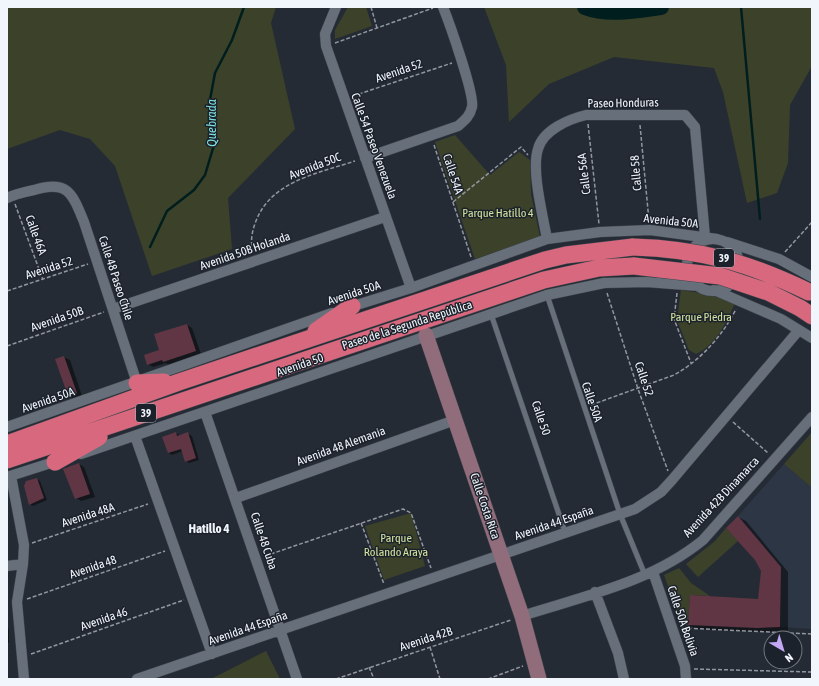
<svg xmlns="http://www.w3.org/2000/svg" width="819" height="686" viewBox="0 0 819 686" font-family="'Asap Condensed',sans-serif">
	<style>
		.built { fill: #2d3645 }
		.green { fill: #3c422a }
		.shadow { fill: #0007 }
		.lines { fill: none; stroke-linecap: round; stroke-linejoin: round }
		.stream { stroke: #001e1e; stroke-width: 2.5 }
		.river { stroke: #001e1e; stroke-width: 16 }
		.building { fill: #603644 }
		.service-casing { stroke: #40464d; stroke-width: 6 }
		.minor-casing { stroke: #40464d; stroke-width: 11 }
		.secondary-casing { stroke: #40464d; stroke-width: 16 }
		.trunk-casing { stroke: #40464d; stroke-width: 18 }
		.path { stroke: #91969f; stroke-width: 1.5; stroke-dasharray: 4 2; stroke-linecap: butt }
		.service { stroke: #676f7a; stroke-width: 5 }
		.minor { stroke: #676f7a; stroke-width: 10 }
		.secondary { stroke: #916c7b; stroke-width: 15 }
		.trunk { stroke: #d7687d; stroke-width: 17 }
		.trunk-bridge-casing { stroke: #40464d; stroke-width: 18; stroke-linecap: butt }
		.trunk-bridge { stroke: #d7687d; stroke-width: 17 }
		.labels { text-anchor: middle; stroke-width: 3; stroke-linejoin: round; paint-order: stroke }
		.shield { fill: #1c222b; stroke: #b1b6bd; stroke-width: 1 }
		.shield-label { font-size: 11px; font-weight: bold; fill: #f1f5fc }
		.street-label { font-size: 12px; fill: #f1f5fc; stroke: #1c222b }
		.park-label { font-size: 12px; fill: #d3e49f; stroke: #1c222b }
		.water-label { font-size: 13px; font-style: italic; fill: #7ddede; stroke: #1c222b }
		.neighbourhood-label { font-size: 13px; font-weight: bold; fill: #f1f5fc; stroke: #1c222b }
	</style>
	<rect width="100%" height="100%" fill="#252b35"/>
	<path class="built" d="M784,464L812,488V629L780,627L781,567L738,516Z"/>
	<path class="green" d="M7,7H276L271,23L295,129L228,198L232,249L152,276L115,166L90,139L60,130L7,149Z
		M348,7H366L372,26L335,39V30Z
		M484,7H812V66L790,105L788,163L777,193L747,203L723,92L714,68L614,57L549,84L509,122L506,65Z
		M455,135L490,175L519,152L530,160L531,194L540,237L475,259L435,142Z
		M681,290L714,295L735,303C727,322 715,346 696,354L689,350L677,320Z
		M812,432V488L784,464Z
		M411,513L425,566L384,580L365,526Z
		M726,528L738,541L698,577L686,564L714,542Z
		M679,568L691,583L710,596L690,595L688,625H682L664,575Z
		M266,651L280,679H211Z"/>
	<path class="shadow" d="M187,325L192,328L201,354L169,365L166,363L153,367L148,364Z
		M64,357L70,360L82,396L74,399L69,395Z
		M176,433L179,435L188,434L192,436L199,460L189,463L186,461L183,451L172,455L169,453Z
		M79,464L84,467L95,497L81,501L76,498Z
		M37,479L40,481L47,500L33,506L30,504Z
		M738,517L746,521L788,572V630L766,632L697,629L689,625L759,600L762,570Z
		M7,627L9,629V643H7Z"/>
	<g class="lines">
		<path class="stream" d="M741,7L760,219
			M150,247L167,211L194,190L205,175L214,145L209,105L215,73L232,40L244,7"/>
		<path class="river" d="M585,7C608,16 638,10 661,7"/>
	</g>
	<path class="building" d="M187,324L196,351L163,362L162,360L147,365L144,355L159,350L154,334Z
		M64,356L77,393L68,396L55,359Z
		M176,432L177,436L188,432L196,458L185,462L181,449L168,453L162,437Z
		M79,463L90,494L75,499L63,469Z
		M37,478L44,498L29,505L24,486L26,481Z
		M738,516L781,567L780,627L757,628L688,625L690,595L758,599L761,571L755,560L726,528Z"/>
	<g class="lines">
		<defs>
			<path id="service" d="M547,295L620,514L645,575
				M491,314L565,532"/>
			<path id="minor" d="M336,7L325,34L326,46L411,288
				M365,158L458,126C465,120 470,116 472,107C475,95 449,22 443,7
				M7,198C15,194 25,192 34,190C67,180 72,192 84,222L137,383
				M547,239C543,216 531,170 538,149C543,130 569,119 586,115H685L695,127L705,237
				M687 265a26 26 0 1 1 52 0a26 26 0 1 1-52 0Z
				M727,242L779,259L812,277
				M714,290L781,319L812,338
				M347,308L411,288L547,239L600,232L650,230L717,239
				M113,309L385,217
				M205,412L297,679
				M7,427L332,313
				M135,436L212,654
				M81,454L547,295L604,283L646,282L699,286
				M11,476L24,545L23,564L17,602L24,679
				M7,477L60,460
				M236,498L455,420
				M7,566L23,564
				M653,572L685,666L686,679
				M595,592L618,653L624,679
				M522,616C584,596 652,582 703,540L812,417
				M137,679L635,509L661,492L672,480L799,330"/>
			<path id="secondary" d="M426,335L522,616L539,679"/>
			<path id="trunk" d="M800,308L812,316
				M316,331L352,306
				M137,383L164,382
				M7,444L179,382L545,260L566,255L633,247
				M7,460L544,280L599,268L634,266
				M55,462L99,437"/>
		</defs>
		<use href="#service" class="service-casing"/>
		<use href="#minor" class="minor-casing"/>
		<use href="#secondary" class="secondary-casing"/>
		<use href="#trunk" class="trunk-casing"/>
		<path class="path" d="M371,7L377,28
			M335,43L433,8
			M353,96L452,63
			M588,124L599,224
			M640,125L649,221
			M434,145L471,257
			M453,202L521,147L528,155
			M15,204L43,280
			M253,252C250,241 252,231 256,221C271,181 319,173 355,161
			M785,252L812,222
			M7,291L88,264
			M607,293L638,389L668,471
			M677,293L674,319L691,363
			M7,346L104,312
			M591,405L674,375C700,361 723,335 736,309
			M733,422L768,453
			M361,523L384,584
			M32,543L148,504
			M265,556L403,509L411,513L431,568
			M27,599L165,551
			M682,628L812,634
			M430,647L440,679
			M31,654L184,600
			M369,667L374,679
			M694,669L812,672
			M336,679L511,620
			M488,679L523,666"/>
		<use href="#service" class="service"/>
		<use href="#minor" class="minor"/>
		<use href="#secondary" class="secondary"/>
		<use href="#trunk" class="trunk"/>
		<defs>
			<path id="trunk-bridge" d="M633,247C701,249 749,263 809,292
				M634,266L720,276L768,292L800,308"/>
		</defs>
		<use href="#trunk-bridge" class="trunk-bridge-casing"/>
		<use href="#trunk-bridge" class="trunk-bridge"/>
	</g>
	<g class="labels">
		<g class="shield">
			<rect x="714" y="249" width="20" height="18" rx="3"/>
			<rect x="136" y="404" width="20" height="18" rx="3"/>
		</g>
		<g class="shield-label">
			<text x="724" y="262">39</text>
			<text x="146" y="417">39</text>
		</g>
		<g class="street-label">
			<text transform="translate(399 71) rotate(-19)" y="4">Avenida 52</text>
			<text transform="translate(623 103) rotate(-1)" y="4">Paseo Honduras</text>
			<text transform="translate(374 146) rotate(70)" y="4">Calle 54 Paseo Venezuela</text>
			<text transform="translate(315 166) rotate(-21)" y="4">Avenida 50C</text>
			<text transform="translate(636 173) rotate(-95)" y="4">Calle 58</text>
			<text transform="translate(453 174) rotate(72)" y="4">Calle 54A</text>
			<text transform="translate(584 174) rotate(-97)" y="4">Calle 56A</text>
			<text transform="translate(671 221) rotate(6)" y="4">Avenida 50A</text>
			<text transform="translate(36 235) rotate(70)" y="4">Calle 46A</text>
			<text transform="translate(245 251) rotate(-19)" y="4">Avenida 50B Holanda</text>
			<text transform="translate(49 268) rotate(-18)" y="4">Avenida 52</text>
			<text transform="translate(116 278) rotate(72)" y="4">Calle 48 Paseo Chile</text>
			<text transform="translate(354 293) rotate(-18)" y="4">Avenida 50A</text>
			<text transform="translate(57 319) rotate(-19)" y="4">Avenida 50B</text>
			<text transform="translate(407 325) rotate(-18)" y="4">Paseo de la Segunda República</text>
			<text transform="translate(300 365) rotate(-19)" y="4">Avenida 50</text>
			<text transform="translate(644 379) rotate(71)" y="4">Calle 52</text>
			<text transform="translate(48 400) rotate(-19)" y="4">Avenida 50A</text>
			<text transform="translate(592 402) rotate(71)" y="4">Calle 50A</text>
			<text transform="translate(541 418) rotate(71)" y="4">Calle 50</text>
			<text transform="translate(341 446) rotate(-20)" y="4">Avenida 48 Alemania</text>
			<text transform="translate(721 497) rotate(-47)" y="4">Avenida 42B Dinamarca</text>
			<text transform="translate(485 506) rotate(71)" y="4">Calle Costa Rica</text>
			<text transform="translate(88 515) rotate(-18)" y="4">Avenida 48A</text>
			<text transform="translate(554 523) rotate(-19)" y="4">Avenida 44 España</text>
			<text transform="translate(264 541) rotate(71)" y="4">Calle 48 Cuba</text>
			<text transform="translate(93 567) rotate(-19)" y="4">Avenida 48</text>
			<text transform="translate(104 619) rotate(-19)" y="4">Avenida 46</text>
			<text transform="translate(683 621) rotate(71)" y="4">Calle 50A Bolivia</text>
			<text transform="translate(248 628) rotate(-19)" y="4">Avenida 44 España</text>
			<text transform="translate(426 639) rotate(-18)" y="4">Avenida 42B</text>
		</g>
		<g class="park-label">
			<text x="498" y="217">Parque Hatillo 4</text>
			<text x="701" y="321">Parque Piedra</text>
			<text x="396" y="542">Parque<tspan x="396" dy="14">Rolando Araya</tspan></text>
		</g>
		<g class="water-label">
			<text transform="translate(211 123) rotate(-90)" y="5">Quebrada</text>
		</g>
		<g class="neighbourhood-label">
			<text x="209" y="533">Hatillo 4</text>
		</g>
	</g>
	<rect width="819" height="686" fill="none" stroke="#f1f5fc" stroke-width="16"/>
	<g transform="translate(783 650) rotate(142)"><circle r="19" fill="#1c222b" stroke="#71767f"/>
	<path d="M0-3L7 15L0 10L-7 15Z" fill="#c2a8f3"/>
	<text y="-6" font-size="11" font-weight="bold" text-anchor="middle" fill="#f1f5fc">N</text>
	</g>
</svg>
